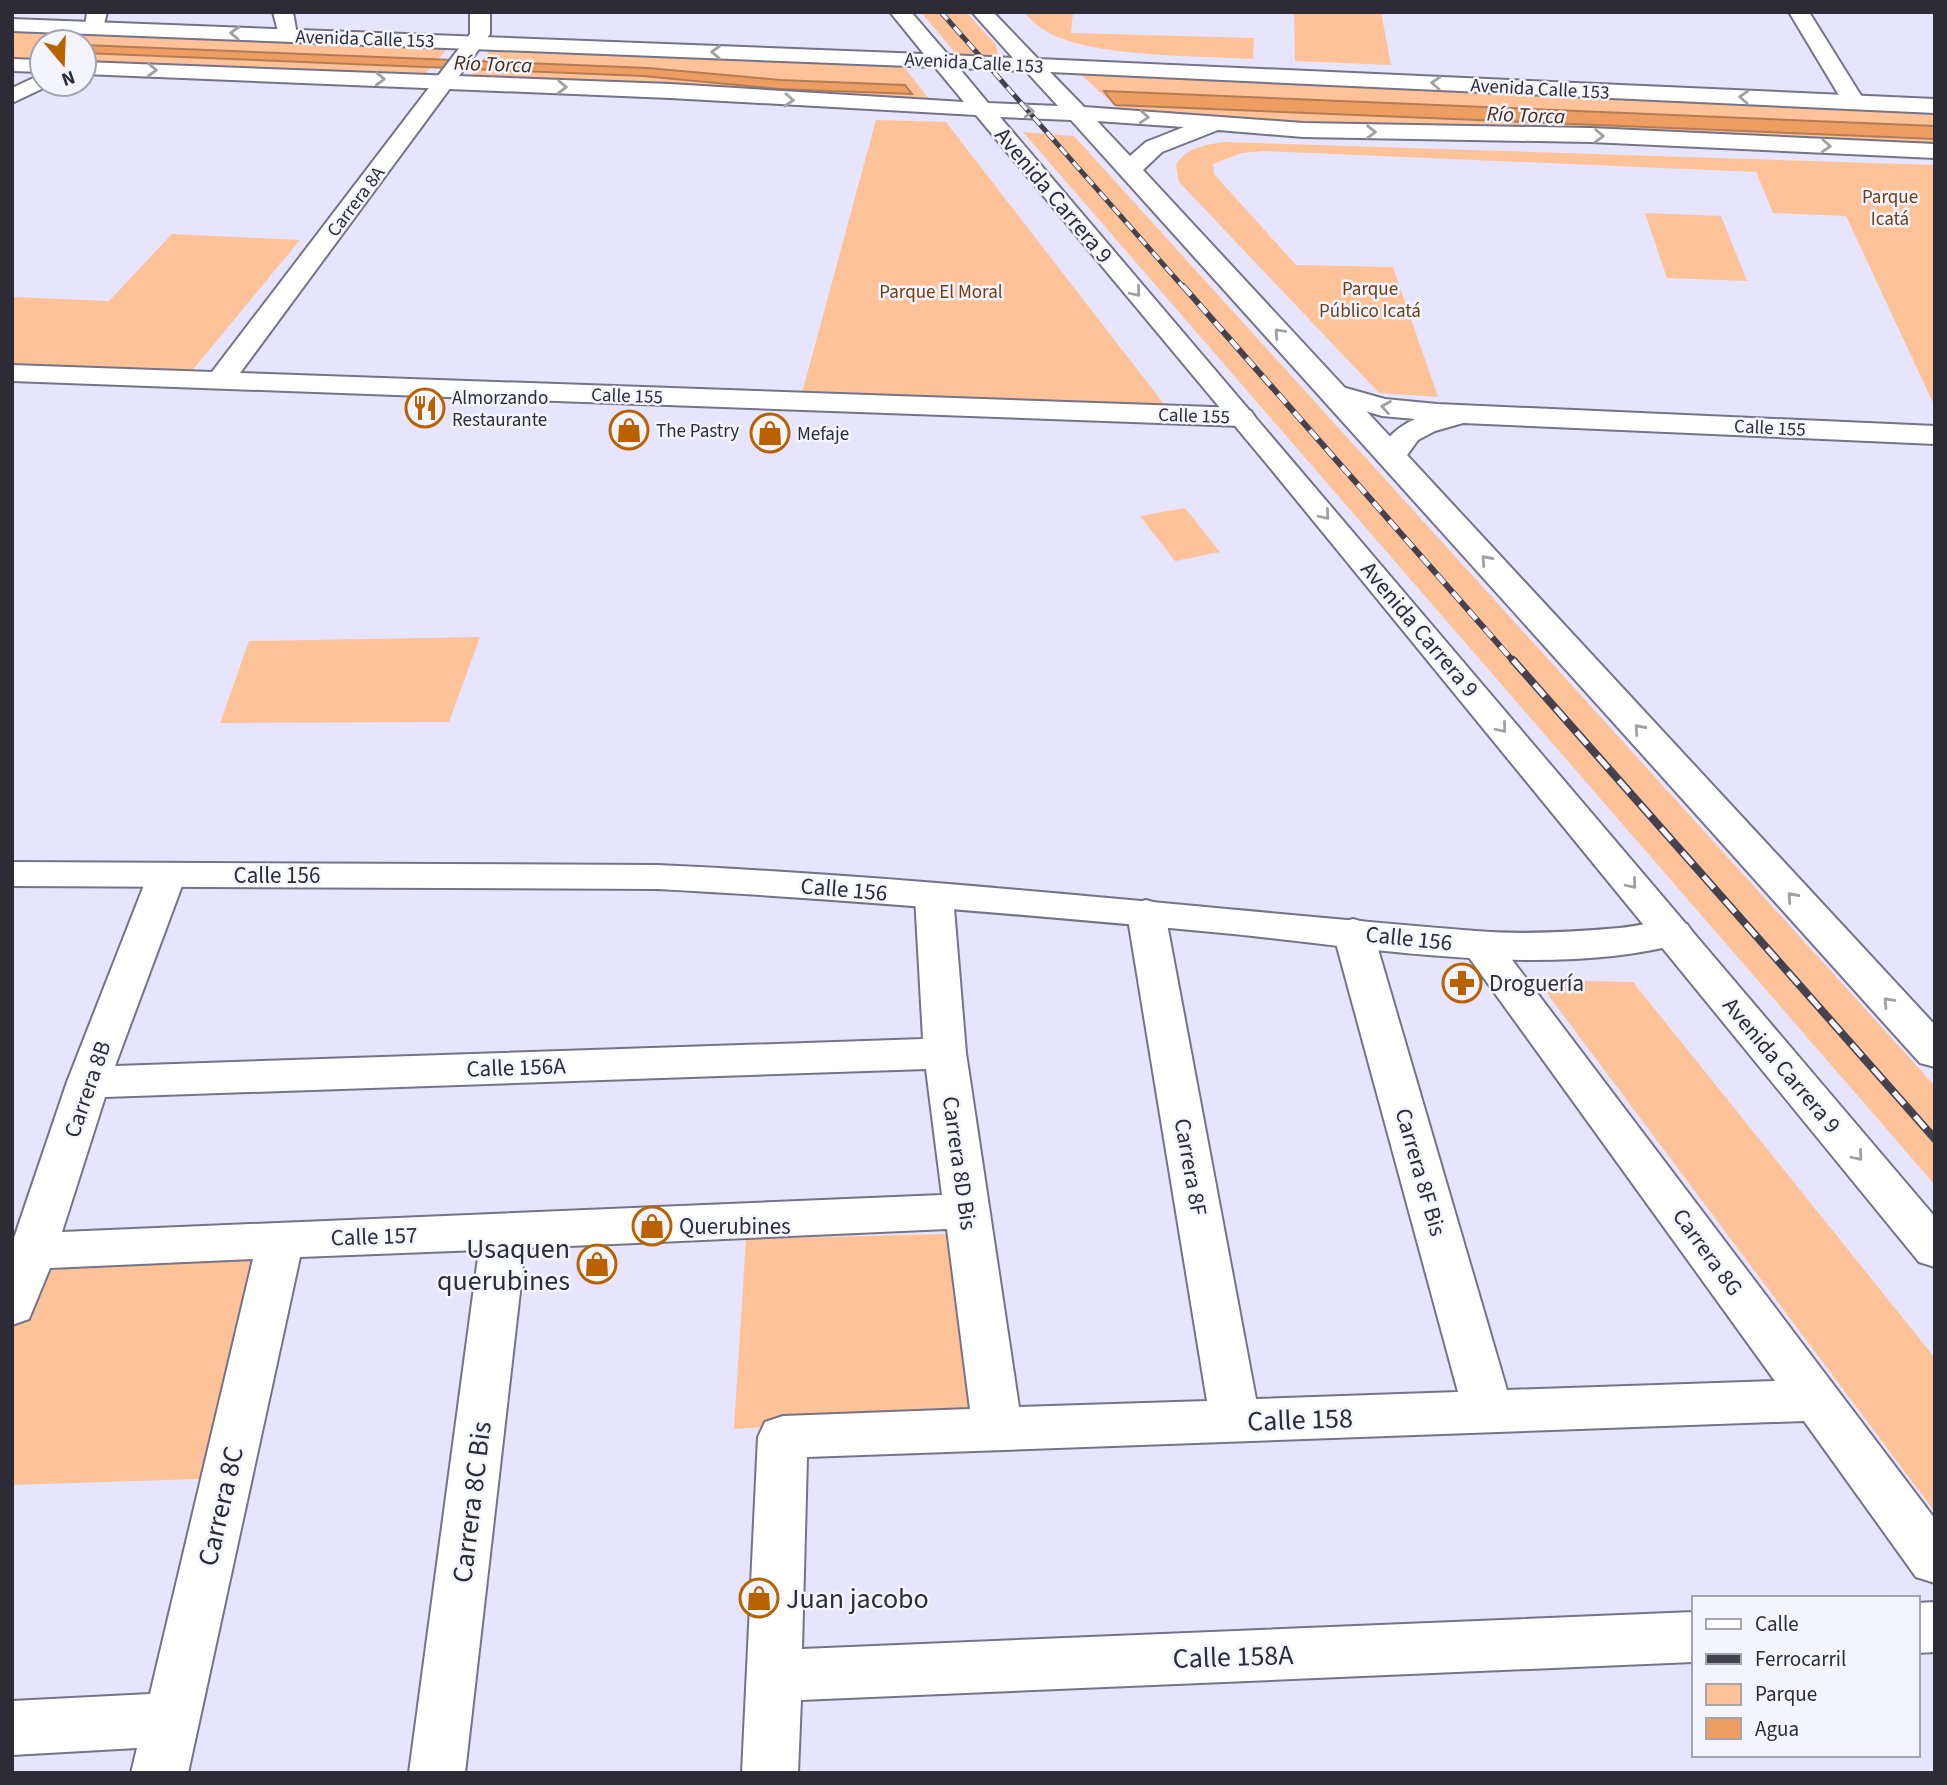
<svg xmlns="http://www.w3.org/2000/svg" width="1947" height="1785" viewBox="0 0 1947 1785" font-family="'Source Sans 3',sans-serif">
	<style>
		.green { fill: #fec299 }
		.water { fill: #ee9e63; stroke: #b47c56; stroke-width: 2 }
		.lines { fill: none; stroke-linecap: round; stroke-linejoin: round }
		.minor-casing { stroke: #747388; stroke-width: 4 }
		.tertiary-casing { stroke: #747388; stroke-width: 4 }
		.primary-casing { stroke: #747388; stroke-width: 4 }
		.minor { fill: #fff; fill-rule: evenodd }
		.tertiary { fill: #fff; fill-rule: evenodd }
		.primary { fill: #fff; fill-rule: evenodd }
		.rail-far2-casing { stroke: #43424e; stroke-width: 5 }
		.rail-far1-casing { stroke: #43424e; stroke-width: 6 }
		.rail-casing { stroke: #43424e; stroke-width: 8 }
		.rail-far2 { stroke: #f4f4fe; stroke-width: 3.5; stroke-dasharray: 10; stroke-linecap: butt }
		.rail-far1 { stroke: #f4f4fe; stroke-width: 4.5; stroke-dasharray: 12; stroke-linecap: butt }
		.rail { stroke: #f4f4fe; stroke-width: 5; stroke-dasharray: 16; stroke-linecap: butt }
		.oneway { stroke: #a0a0a5 }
		.labels { text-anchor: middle; stroke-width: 5; stroke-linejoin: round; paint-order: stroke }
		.far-street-label { font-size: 19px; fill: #2d2c36; stroke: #f4f4fe }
		.far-park-label { font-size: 19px; fill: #703d11; stroke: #f4f4fe }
		.far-poi-label { font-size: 19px; fill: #2d2c36; stroke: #f4f4fe; text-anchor: start }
		.far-water-label { font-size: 21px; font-style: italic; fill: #4a2a11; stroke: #f4f4fe }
		.street-label { font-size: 23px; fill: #2d2c36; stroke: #f4f4fe }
		.poi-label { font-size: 23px; fill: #2d2c36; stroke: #f4f4fe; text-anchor: start }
		.near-poi-label { font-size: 28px; fill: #2d2c36; stroke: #f4f4fe; text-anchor: end }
		.near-street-label { font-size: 28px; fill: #2d2c36; stroke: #f4f4fe }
	</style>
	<rect width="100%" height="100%" fill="#e6e5fd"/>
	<path class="green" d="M921,12H966L996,45L998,55H957Z
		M1023,12H1073L1071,33L1254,38L1253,59C1199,56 1100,57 1053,35C1041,29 1032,21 1023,12Z
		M1294,12H1381L1391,65L1295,61Z
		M12,29L448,48L422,77L84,63V42H42V62L12,61Z
		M491,48L901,63L929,99C777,96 624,82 472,75Z
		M1079,73L1935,111V144L1303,124L1119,109Z
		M876,120L946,122L1164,404L802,393Z
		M1023,132L1074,136L1935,1086V1185Z
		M1224,142L1935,165V407L1846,216L1773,213L1756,172L1264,151L1242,153L1213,164L1214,174L1296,265L1393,267L1438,397L1379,393L1179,182L1176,165C1186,147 1206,145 1224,142Z
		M1645,213L1721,216L1747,281L1667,278Z
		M172,234L300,240L190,373L12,363V297L109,301Z
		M1185,508L1220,552L1175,561L1140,516Z
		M480,637L449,722L220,723L249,641Z
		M1537,980L1633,982L1935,1358V1512Z
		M948,1234L976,1413L734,1429L746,1239Z
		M281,1240L227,1478L12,1485V1306L33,1251Z"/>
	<path class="water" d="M84,45L648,68L780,80L905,85L912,94L779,89L643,76L84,53Z
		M1104,91L1935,126V139L1115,105Z"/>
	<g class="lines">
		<defs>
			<path id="minor" d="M87,12H107L102,32H88L85,28Z
				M273,12H293L297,35L294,39H280Z
				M470,12H490V34L240,373L1241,408L1251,411L1255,417L1251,423L1241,426L12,381V365L212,372L470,34Z
				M1789,12H1809L1865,102L1862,107H1846Z
				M42,74V84L50,85L12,103V88Z
				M1335,385L1385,399L1437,404L1935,426V444L1463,423L1435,431L1418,440L1402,462L1392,465L1382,462L1377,456C1386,438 1397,427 1415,419L1382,416L1325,399L1321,393L1325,387Z
				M167,863L180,866L186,875L115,1066L923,1039L915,896L920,887L934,883L948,887L953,896L966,1053L1019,1407L1207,1401L1127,913L1132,904L1146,900L1160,904L1165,913L1256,1399L1458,1392L1333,932L1339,923L1353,919L1367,923L1373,932L1507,1390L1775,1381L1460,945L1466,936L1480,932L1494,936L1935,1519V1583L1916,1577L1804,1421L807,1457L802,1649L1693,1612V1662L801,1700L798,1773H742L758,1437L765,1422L783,1416L970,1409L947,1229L525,1248L465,1773H409L479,1250L300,1257L188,1773H131L137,1748L12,1755V1701L150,1694L253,1259L50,1268L29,1319L12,1325V1244L67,1082L148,875L154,866ZM926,1069L942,1195L62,1232L105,1097Z
				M1935,1602V1652L1917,1653V1603Z"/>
			<path id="tertiary" d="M12,862L657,865C931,877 1203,909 1476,931C1523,935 1572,932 1619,928C1642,926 1664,917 1687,924L1693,933L1687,942C1552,980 1372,948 1233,934C1042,916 849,899 657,889L12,886Z"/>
			<path id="primary" d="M890,12H911L948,55L1013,58L972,12H993L1038,59L1935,99V113L1050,72L1084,107L1303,123L1590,128L1935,144V158L1590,142L1303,137L1218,130L1162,152L1143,170L1935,1025V1067L1920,1063L1071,120L1000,117L1935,1217V1267L1919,1262L1271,469L976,115L670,98L84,74V62L670,84L964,102L935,67L12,31V19L924,54ZM959,68L1026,71L1058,106L988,103ZM1097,121L1184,127L1146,142L1130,156Z
				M12,59L42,60V72L12,71Z"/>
		</defs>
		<use href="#minor" class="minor-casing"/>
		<use href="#tertiary" class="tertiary-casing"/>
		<use href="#primary" class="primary-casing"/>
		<use href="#minor" class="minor"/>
		<use href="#tertiary" class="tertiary"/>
		<use href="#primary" class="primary"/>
		<defs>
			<path id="rail-far2" d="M941,12L1184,288"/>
			<path id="rail-far1" d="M1183,286L1514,662"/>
			<path id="rail" d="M1513,660L1935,1139"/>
		</defs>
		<use href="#rail-far2" class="rail-far2-casing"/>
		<use href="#rail-far1" class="rail-far1-casing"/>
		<use href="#rail" class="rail-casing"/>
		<use href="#rail-far2" class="rail-far2"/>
		<use href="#rail-far1" class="rail-far1"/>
		<use href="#rail" class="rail"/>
	</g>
	<defs><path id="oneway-chevron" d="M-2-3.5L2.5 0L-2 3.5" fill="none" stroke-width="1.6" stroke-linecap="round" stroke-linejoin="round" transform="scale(1.75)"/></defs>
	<g class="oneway">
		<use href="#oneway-chevron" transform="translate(235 33) rotate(-178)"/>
		<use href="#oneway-chevron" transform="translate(716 52) rotate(-178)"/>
		<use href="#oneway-chevron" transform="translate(152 70) rotate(2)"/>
		<use href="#oneway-chevron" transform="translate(380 79) rotate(2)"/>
		<use href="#oneway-chevron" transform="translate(1436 83) rotate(-177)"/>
		<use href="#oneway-chevron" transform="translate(562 87) rotate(2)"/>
		<use href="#oneway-chevron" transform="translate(1744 97) rotate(-177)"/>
		<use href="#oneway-chevron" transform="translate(789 100) rotate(3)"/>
		<use href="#oneway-chevron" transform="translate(1029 111) rotate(3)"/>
		<use href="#oneway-chevron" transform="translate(1144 117) rotate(4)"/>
		<use href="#oneway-chevron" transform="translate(1371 132) rotate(1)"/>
		<use href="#oneway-chevron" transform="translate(1599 136) rotate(2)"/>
		<use href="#oneway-chevron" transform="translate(1826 146) rotate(3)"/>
		<use href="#oneway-chevron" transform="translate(1136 292) rotate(50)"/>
		<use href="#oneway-chevron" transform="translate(1279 333) rotate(-133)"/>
		<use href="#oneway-chevron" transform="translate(1386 407) rotate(-171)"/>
		<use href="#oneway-chevron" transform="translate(1325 515) rotate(50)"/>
		<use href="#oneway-chevron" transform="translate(1486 560) rotate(-132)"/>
		<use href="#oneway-chevron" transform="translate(1502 728) rotate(50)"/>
		<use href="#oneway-chevron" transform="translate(1639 729) rotate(-132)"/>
		<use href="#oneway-chevron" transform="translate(1632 884) rotate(50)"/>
		<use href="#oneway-chevron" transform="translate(1792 897) rotate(-132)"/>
		<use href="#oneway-chevron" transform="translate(1888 1002) rotate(-133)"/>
		<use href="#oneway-chevron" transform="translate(1858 1156) rotate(50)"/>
	</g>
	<defs>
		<symbol id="restaurant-ring" viewBox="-11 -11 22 22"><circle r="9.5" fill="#f4f4fe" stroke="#ba6100" stroke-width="1.5"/><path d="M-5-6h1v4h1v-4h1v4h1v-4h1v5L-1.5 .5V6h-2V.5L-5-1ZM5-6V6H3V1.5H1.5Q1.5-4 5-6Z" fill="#ba6100"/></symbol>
		<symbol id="shop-ring" viewBox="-11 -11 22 22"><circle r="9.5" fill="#f4f4fe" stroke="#ba6100" stroke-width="1.5"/><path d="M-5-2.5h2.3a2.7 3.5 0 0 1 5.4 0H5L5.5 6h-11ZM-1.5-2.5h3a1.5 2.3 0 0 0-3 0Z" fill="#ba6100"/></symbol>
		<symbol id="pharmacy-ring" viewBox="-11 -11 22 22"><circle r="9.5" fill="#f4f4fe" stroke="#ba6100" stroke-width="1.5"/><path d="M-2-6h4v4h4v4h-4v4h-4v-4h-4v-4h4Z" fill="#ba6100"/></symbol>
	</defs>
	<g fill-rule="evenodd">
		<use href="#restaurant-ring" x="403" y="386" width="44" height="44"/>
		<use href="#shop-ring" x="607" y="408" width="44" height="44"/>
		<use href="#shop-ring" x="748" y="411" width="44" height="44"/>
		<use href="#pharmacy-ring" x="1440" y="961" width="44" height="44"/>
		<use href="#shop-ring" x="630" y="1204" width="44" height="44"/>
		<use href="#shop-ring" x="575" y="1242" width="44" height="44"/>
		<use href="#shop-ring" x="737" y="1576" width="44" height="44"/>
	</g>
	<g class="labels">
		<g class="far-street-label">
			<text transform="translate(365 38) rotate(2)" y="7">Avenida Calle 153</text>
			<text transform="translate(974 62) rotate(3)" y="7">Avenida Calle 153</text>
			<text transform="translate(1540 88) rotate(3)" y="7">Avenida Calle 153</text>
			<text transform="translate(355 201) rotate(-53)" y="7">Carrera 8A</text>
			<text transform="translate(627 395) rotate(2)" y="7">Calle 155</text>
			<text transform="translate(1194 415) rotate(2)" y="7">Calle 155</text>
			<text transform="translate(1770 427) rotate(3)" y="7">Calle 155</text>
		</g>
		<g class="far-park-label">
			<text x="1890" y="203">Parque<tspan x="1890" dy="22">Icatá</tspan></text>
			<text x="1370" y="295">Parque<tspan x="1370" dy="22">Público Icatá</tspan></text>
			<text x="941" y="298">Parque El Moral</text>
		</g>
		<g class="far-poi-label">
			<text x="452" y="404">Almorzando<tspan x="452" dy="22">Restaurante</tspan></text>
			<text x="656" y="437">The Pastry</text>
			<text x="797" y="440">Mefaje</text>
		</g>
		<g class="far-water-label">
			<text transform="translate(493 64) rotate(2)" y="7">Río Torca</text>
			<text transform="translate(1526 115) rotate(2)" y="7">Río Torca</text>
		</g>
		<g class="street-label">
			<text transform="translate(1054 195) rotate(50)" y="8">Avenida Carrera 9</text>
			<text transform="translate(1420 629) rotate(50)" y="8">Avenida Carrera 9</text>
			<text x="277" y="883">Calle 156</text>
			<text transform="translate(844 889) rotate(5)" y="8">Calle 156</text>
			<text transform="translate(1409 938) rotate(6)" y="8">Calle 156</text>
			<text transform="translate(1782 1065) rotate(50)" y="8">Avenida Carrera 9</text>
			<text transform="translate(516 1067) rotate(-2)" y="8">Calle 156A</text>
			<text transform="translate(87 1089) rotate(-71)" y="8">Carrera 8B</text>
			<text transform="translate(960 1163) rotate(82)" y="8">Carrera 8D Bis</text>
			<text transform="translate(1191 1167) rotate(80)" y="8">Carrera 8F</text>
			<text transform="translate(1421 1172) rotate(74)" y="8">Carrera 8F Bis</text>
			<text transform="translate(374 1236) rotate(-2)" y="8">Calle 157</text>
			<text transform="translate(1708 1252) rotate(54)" y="8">Carrera 8G</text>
		</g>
		<g class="poi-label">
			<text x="1489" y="991">Droguería</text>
			<text x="679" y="1234">Querubines</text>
		</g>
		<g class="near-poi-label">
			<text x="570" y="1258">Usaquen<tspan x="570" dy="32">querubines</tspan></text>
			<text x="786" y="1608" text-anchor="start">Juan jacobo</text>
		</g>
		<g class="near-street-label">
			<text transform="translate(1300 1419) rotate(-2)" y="10">Calle 158</text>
			<text transform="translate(471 1502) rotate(-83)" y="10">Carrera 8C Bis</text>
			<text transform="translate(220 1506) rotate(-77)" y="10">Carrera 8C</text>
			<text transform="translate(1233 1656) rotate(-2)" y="10">Calle 158A</text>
		</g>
	</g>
	<rect width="1947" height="1785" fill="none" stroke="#2d2c36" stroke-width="28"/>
	<rect x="1692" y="1596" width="228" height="161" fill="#f4f4fe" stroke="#a4a4ae" stroke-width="2"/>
	<rect x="1706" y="1619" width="35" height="10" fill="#ffffff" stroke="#a4a4ae" stroke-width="2"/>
	<text x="1755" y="1631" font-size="21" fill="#2d2c36">Calle</text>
	<rect x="1706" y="1654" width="35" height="10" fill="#43424e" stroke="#a4a4ae" stroke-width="2"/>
	<text x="1755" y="1666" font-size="21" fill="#2d2c36">Ferrocarril</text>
	<rect x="1706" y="1684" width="35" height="21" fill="#fec299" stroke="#a4a4ae" stroke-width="2"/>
	<text x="1755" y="1701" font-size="21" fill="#2d2c36">Parque</text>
	<rect x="1706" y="1718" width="35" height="21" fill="#ee9e63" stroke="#a4a4ae" stroke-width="2"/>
	<text x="1755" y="1736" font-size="21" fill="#2d2c36">Agua</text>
	<g transform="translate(63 63) rotate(161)"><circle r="33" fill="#f4f4fe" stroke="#a4a4ae" stroke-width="2"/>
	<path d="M0-5L12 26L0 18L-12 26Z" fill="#ba6100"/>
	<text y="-10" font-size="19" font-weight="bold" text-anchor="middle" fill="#2d2c36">N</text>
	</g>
</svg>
